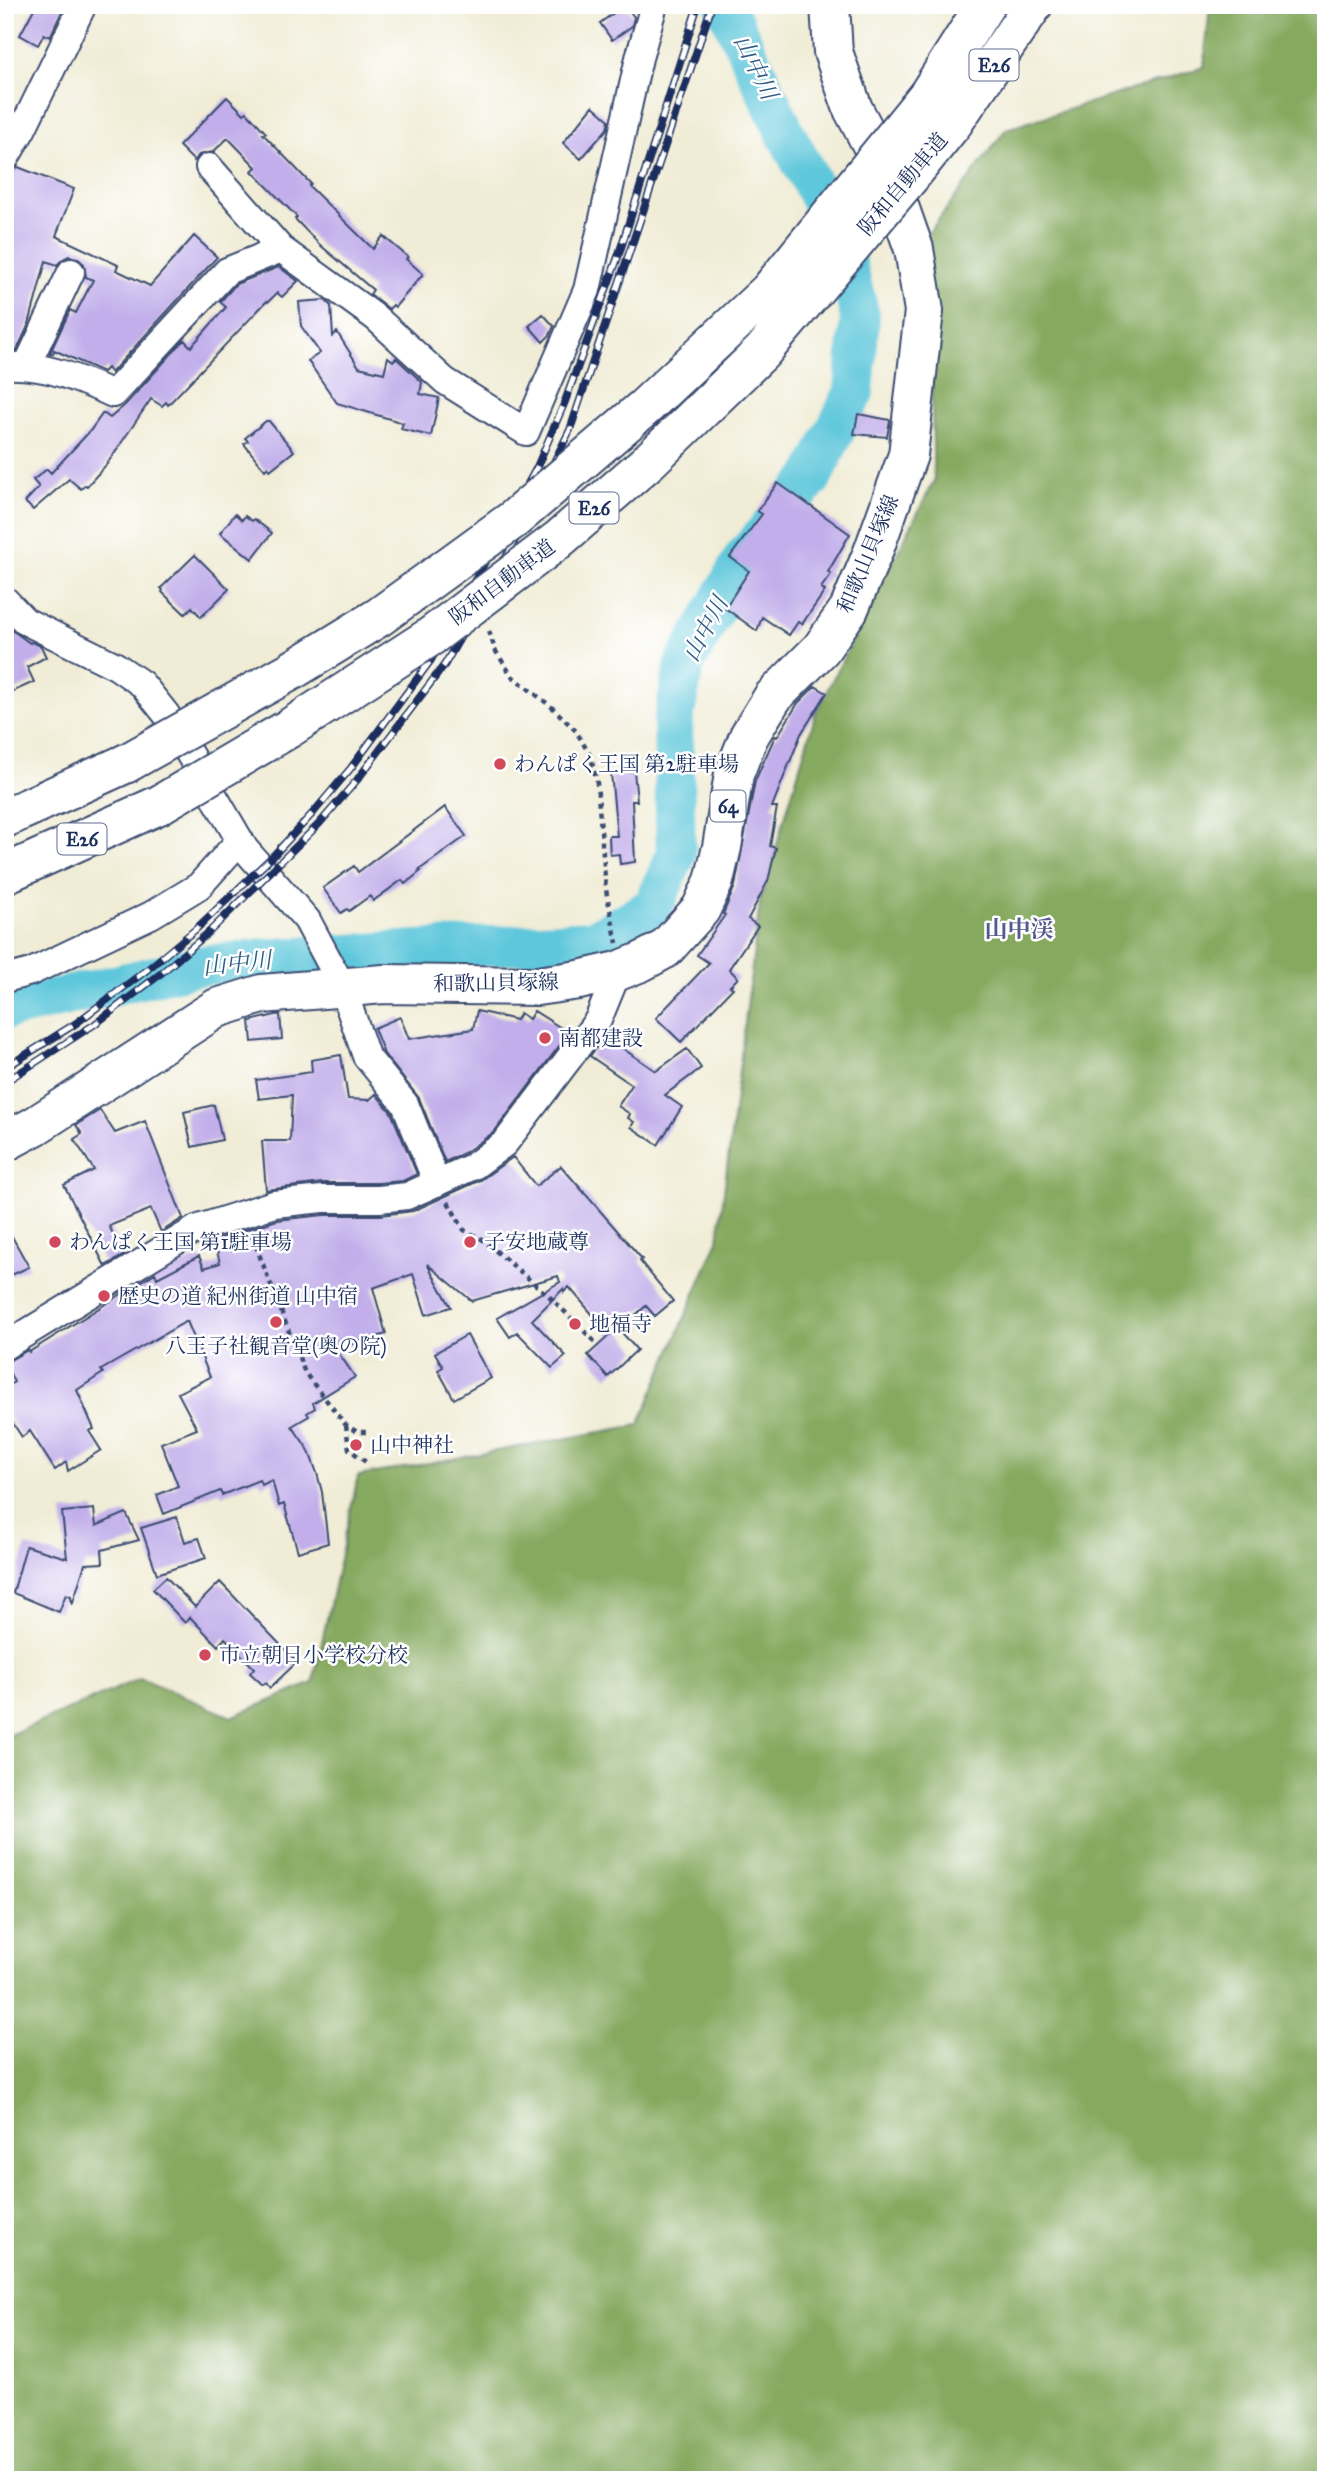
<svg xmlns="http://www.w3.org/2000/svg" width="1331" height="2485" viewBox="0 0 1331 2485" font-family="'IM FELL Great Primer','Noto Serif JP',serif">
	<style>
		.forest { fill: #85a95e; stroke: #506c5e; stroke-width: 2 }
		.lines { fill: none; stroke-linecap: round; stroke-linejoin: round }
		.river { stroke: #5fc7db; stroke-width: 40 }
		.building { fill: #c1aeea }
		.street-casing { stroke: #3b4b70; stroke-width: 30 }
		.primary-casing { stroke: #3b4b70; stroke-width: 42 }
		.highway-casing { stroke: #3b4b70; stroke-width: 42 }
		.path { stroke: #3b4b70; stroke-width: 4.5; stroke-dasharray: 5 5; stroke-linecap: butt }
		.street { stroke: #fff; stroke-width: 26 }
		.primary { stroke: #fff; stroke-width: 38 }
		.highway { stroke: #fff; stroke-width: 38 }
		.rail-casing { stroke: #1b2f5e; stroke-width: 8 }
		.rail { stroke: #fff; stroke-width: 5; stroke-dasharray: 16; stroke-linecap: butt }
		.highway-bridge-casing { stroke: #3b4b70; stroke-width: 42; stroke-linecap: butt }
		.highway-bridge { stroke: #fff; stroke-width: 38 }
		.poi-dot { fill: #d1495b; stroke: #fff; stroke-width: 2.5 }
		.labels { text-anchor: middle; stroke-width: 5; stroke-linejoin: round; paint-order: stroke }
		.shield { fill: #fff; stroke: #5f6d8e; stroke-width: 2 }
		.shield-label { font-size: 19px; font-weight: bold; fill: #1b2f5e }
		.street-label { font-size: 21px; fill: #1b2f5e; stroke: #fff }
		.poi-label { font-size: 21px; fill: #1b2f5e; stroke: #fff; text-anchor: start }
		.water-label { font-size: 23px; font-style: italic; fill: #2f5d84; stroke: #fff }
		.neighbourhood-label { font-size: 23px; font-weight: bold; fill: #555b8f; stroke: #fff }
	</style>
	<rect width="100%" height="100%" fill="#fff"/>
	<filter id="ink" filterUnits="userSpaceOnUse"><feTurbulence type="fractalNoise" baseFrequency=".0143" numOctaves="2"/><feDisplacementMap in="SourceGraphic" scale="14" xChannelSelector="R" yChannelSelector="G"/><feConvolveMatrix kernelMatrix="1 2 1 2 8 2 1 2 1" color-interpolation-filters="sRGB"/></filter>
	<filter id="wash" filterUnits="userSpaceOnUse"><feTurbulence type="fractalNoise" baseFrequency=".00686" numOctaves="4" result="noise"/><feDisplacementMap in="SourceGraphic" scale="28" xChannelSelector="R" yChannelSelector="G"/><feGaussianBlur stdDeviation="1.57" result="paint"/><feColorMatrix in="noise" values="0 0 0 0 0 0 0 0 0 0 0 0 0 0 0 0 0 1.4 0 .05"/><feComposite in="paint" operator="in"/></filter>
	<g filter="url(#wash)">
		<rect width="100%" height="100%" fill="#f0ecd5"/>
		<path class="forest" d="M1210,5H1326V2480H5V1737L141,1678L231,1717L313,1683L358,1476L639,1425L718,1240L760,902L816,712L934,481L927,235L1006,129L1204,67Z"/>
		<g class="lines">
			<path class="river" d="M5,1010L198,966L261,959L593,940L653,907L676,855L673,722L685,663L744,557L812,478L854,392L860,316L839,235L785,132L725,5"/>
		</g>
		<g id="blocks">
			<path class="building" d="M36,5H65L50,37L44,34L38,45L20,35Z
				M625,5L634,17L632,26L612,40L600,23Z
				M227,97L244,114L247,112L266,133L263,134L311,184L309,186L373,249L383,236L408,257L406,259L423,274L395,307L393,305L389,309L370,294L373,290L319,244L295,219L297,217L252,171L256,167L228,138L213,152L199,155L194,161L179,146Z
				M593,106L609,120L607,129L581,159L563,143Z
				M18,167L74,189L56,236L118,265L116,270L150,286L194,236L217,257L111,373L107,368L103,372L54,350L53,354L50,353L70,310L76,313L93,280L86,277L84,264L77,258L69,256L63,259L57,265L46,261L29,324L17,350H7L5,318L9,319L10,314L5,313V183L9,174Z
				M279,267L298,281L282,297L277,293L268,302L267,301L168,405L166,402L162,406L151,399L107,464L87,486L85,485L81,489L69,479L33,510L25,502L39,487L33,480L47,469L51,473L90,431L103,413L110,418L125,405L184,340L191,347L226,307L220,302L236,284Z
				M325,300L331,306L333,336L337,332L359,367L384,373L388,357L393,361L396,358L422,382L420,394L439,398L431,436L401,429L403,423L337,403L308,361L320,353L301,326L299,302Z
				M543,314L554,326L550,335L543,342L529,326Z
				M858,414L890,420L887,437L854,434Z
				M266,421H269L294,451L270,470L268,467L265,470L244,444L248,441L245,438Z
				M778,483L850,534L828,572L831,574L821,588L825,591L802,624L798,622L789,635L762,617L757,631L725,608L749,571L730,557L762,514L757,511Z
				M235,514L242,520L245,516L252,521L254,519L272,533L252,559L220,533Z
				M195,555L229,589L201,617L192,607L185,614L162,592L163,590L161,588Z
				M13,631L30,643L32,642L41,646L46,657L27,667L34,682L5,695V635Z
				M815,686L827,693L801,734L772,807H777L770,846L776,848L768,881L748,919L758,926L729,969L738,978L730,986L733,988L681,1042L656,1018L709,963L697,955L725,915L723,914L735,886L755,781L775,736L777,737L798,703Z
				M634,771L637,801H632L635,862L620,864L619,854L610,855L609,836H617L611,773Z
				M445,807L466,836L419,870L421,871L405,884L402,880L373,901L370,896L349,911L347,909L341,913L323,888L354,866L358,872Z
				M477,1011L516,1020L520,1013L529,1019L534,1011L569,1033L494,1132L466,1152L445,1162L419,1098L384,1054L374,1028L400,1017L409,1039L473,1029Z
				M280,1014L282,1039L252,1042L250,1021Z
				M604,1038L615,1046L616,1044L656,1071L687,1049L701,1068L665,1095L682,1107L658,1145L631,1127L634,1122L628,1118L630,1114L618,1106L632,1085L590,1056Z
				M341,1055L348,1099L369,1100L376,1094L391,1112L417,1174L403,1181L378,1183H322L266,1190L262,1141H290L292,1095L259,1099L256,1080L312,1072L311,1060Z
				M214,1105L222,1140L192,1147L184,1112Z
				M100,1110L115,1133L145,1121L183,1218L161,1232L151,1209L109,1226L124,1255L105,1266L64,1185L94,1170L74,1139L82,1134L76,1125Z
				M513,1157L536,1186L561,1166L642,1259L640,1261L673,1301L655,1316L646,1306L619,1329L637,1350L608,1377L588,1355L610,1335L569,1287L564,1292L563,1289L532,1320L566,1356L552,1368L517,1332L510,1337L497,1318L560,1282L558,1276L472,1301L427,1264L451,1307L426,1315L413,1274L373,1288L386,1334L336,1349L355,1377L313,1403L315,1408L307,1413L309,1416L292,1426L308,1449L317,1473L322,1492L328,1543L298,1552L284,1504L279,1506L272,1480L262,1485L259,1480L222,1495L220,1491L164,1514L157,1495L178,1486L161,1443L197,1429L178,1393L210,1377L187,1321L101,1370L103,1373L77,1390L94,1429L89,1431L101,1450L68,1471L66,1462L55,1470L30,1431L22,1437L5,1411V1387L14,1382L5,1363L28,1350L29,1352L155,1273L157,1278L199,1256L204,1268L220,1263L214,1240L277,1220L324,1215H381L413,1211L481,1180Z
				M5,1224L29,1267L5,1278Z
				M467,1335L491,1378L454,1399L438,1370L443,1367L435,1353Z
				M94,1509L96,1526L126,1513L139,1540L102,1550L103,1563L85,1564L72,1605L71,1596L66,1594L59,1612L13,1593L26,1546L67,1558L62,1512Z
				M177,1517L185,1542L199,1538L206,1558L157,1574L141,1528Z
				M166,1577L195,1607L220,1582L297,1662L270,1688L266,1683L263,1685L250,1673L254,1668L225,1638L218,1646L190,1617L185,1623L153,1589Z"/>
		</g>
	</g>
	<g filter="url(#ink)">
		<use href="#blocks" fill-opacity="0" stroke="#3b4b70" stroke-width="2"/>
		<g class="lines">
			<defs>
				<path id="street" d="M5,159L22,130L83,5
					M209,167L281,249
					M27,365L71,272
					M5,366C45,364 77,378 113,394L227,271L281,249L375,317L445,381L526,432L587,290L639,58L654,5
					M5,600L25,621L116,666L142,684L166,714L245,849L307,920L342,986L366,1056L405,1104L437,1183
					M5,979L31,972L151,915L199,886L240,840
					M5,1346L196,1229L274,1204L323,1199H379L407,1196L474,1166L505,1143L598,1020L618,971"/>
				<path id="primary" d="M5,1142L35,1126L217,1008L262,994L384,984L537,986L579,980L618,971L641,962L665,949L701,909L714,881L722,847L734,774L749,736L773,697L821,649L849,609L873,552L908,455L924,311L914,249L888,175L853,109L833,52L830,5"/>
				<path id="highway" d="M928,95L985,5
					M953,123L1033,5
					M5,818L127,763
					M5,874L159,805"/>
			</defs>
			<use href="#street" class="street-casing"/>
			<use href="#primary" class="primary-casing"/>
			<use href="#highway" class="highway-casing"/>
			<path class="path" d="M489,631L495,650L512,676L553,708L576,731L591,757L597,783L606,890L617,943
				M448,1202L464,1230L482,1239L550,1297L597,1344
				M252,1236L305,1373L345,1424L357,1432H367
				M346,1425L349,1449L367,1463"/>
			<use href="#street" class="street"/>
			<use href="#primary" class="primary"/>
			<use href="#highway" class="highway"/>
			<defs>
				<path id="rail" d="M5,1068L75,1024L148,969L196,929L272,857L313,813L351,768L431,660L536,469L564,404L618,257L698,5
					M5,1082L95,1024L159,975L208,933L319,824L357,780L445,664L508,554L570,430L712,5"/>
			</defs>
			<use href="#rail" class="rail-casing"/>
			<use href="#rail" class="rail"/>
			<defs>
				<path id="highway-bridge" d="M127,763L291,671L379,617L514,519L645,407L769,291L928,95
					M159,805L288,729L430,637L558,540L648,462L762,352L908,179L953,123"/>
			</defs>
			<use href="#highway-bridge" class="highway-bridge-casing"/>
			<use href="#highway-bridge" class="highway-bridge"/>
		</g>
	</g>
	<g class="poi-dot">
		<circle cx="500" cy="764" r="7"/>
		<circle cx="545" cy="1038" r="7"/>
		<circle cx="55" cy="1242" r="7"/>
		<circle cx="470" cy="1242" r="7"/>
		<circle cx="104" cy="1296" r="7"/>
		<circle cx="276" cy="1322" r="7"/>
		<circle cx="575" cy="1324" r="7"/>
		<circle cx="356" cy="1445" r="7"/>
		<circle cx="205" cy="1655" r="7"/>
	</g>
	<g class="labels">
		<g class="shield">
			<rect x="969.5" y="49.5" width="49" height="31" rx="5"/>
			<rect x="569.5" y="492.5" width="49" height="31" rx="5"/>
			<rect x="710.5" y="790.5" width="35" height="31" rx="5"/>
			<rect x="57.5" y="823.5" width="49" height="31" rx="5"/>
		</g>
		<g class="shield-label">
			<text x="994" y="72">E26</text>
			<text x="594" y="515">E26</text>
			<text x="728" y="813">64</text>
			<text x="82" y="846">E26</text>
		</g>
		<g class="street-label">
			<text transform="translate(903 184) rotate(-50)" y="7">阪和自動車道</text>
			<text transform="translate(868 554) rotate(-67)" y="7">和歌山貝塚線</text>
			<text transform="translate(502 582) rotate(-37)" y="7">阪和自動車道</text>
			<text transform="translate(496 983) rotate(-1)" y="7">和歌山貝塚線</text>
		</g>
		<g class="poi-label">
			<text x="514" y="771">わんぱく王国 第2駐車場</text>
			<text x="559" y="1045">南都建設</text>
			<text x="69" y="1249">わんぱく王国 第1駐車場</text>
			<text x="484" y="1249">子安地蔵尊</text>
			<text x="118" y="1303">歴史の道 紀州街道 山中宿</text>
			<text x="589" y="1331">地福寺</text>
			<text x="276" y="1353" text-anchor="middle">八王子社観音堂(奥の院)</text>
			<text x="370" y="1452">山中神社</text>
			<text x="219" y="1662">市立朝日小学校分校</text>
		</g>
		<g class="water-label">
			<text transform="translate(756 67) rotate(64)" y="8">山中川</text>
			<text transform="translate(705 629) rotate(-62)" y="8">山中川</text>
			<text transform="translate(237 963) rotate(-6)" y="8">山中川</text>
		</g>
		<g class="neighbourhood-label">
			<text x="1019" y="937">山中渓</text>
		</g>
	</g>
	<rect width="1331" height="2485" fill="none" stroke="#fff" stroke-width="28"/>
</svg>
